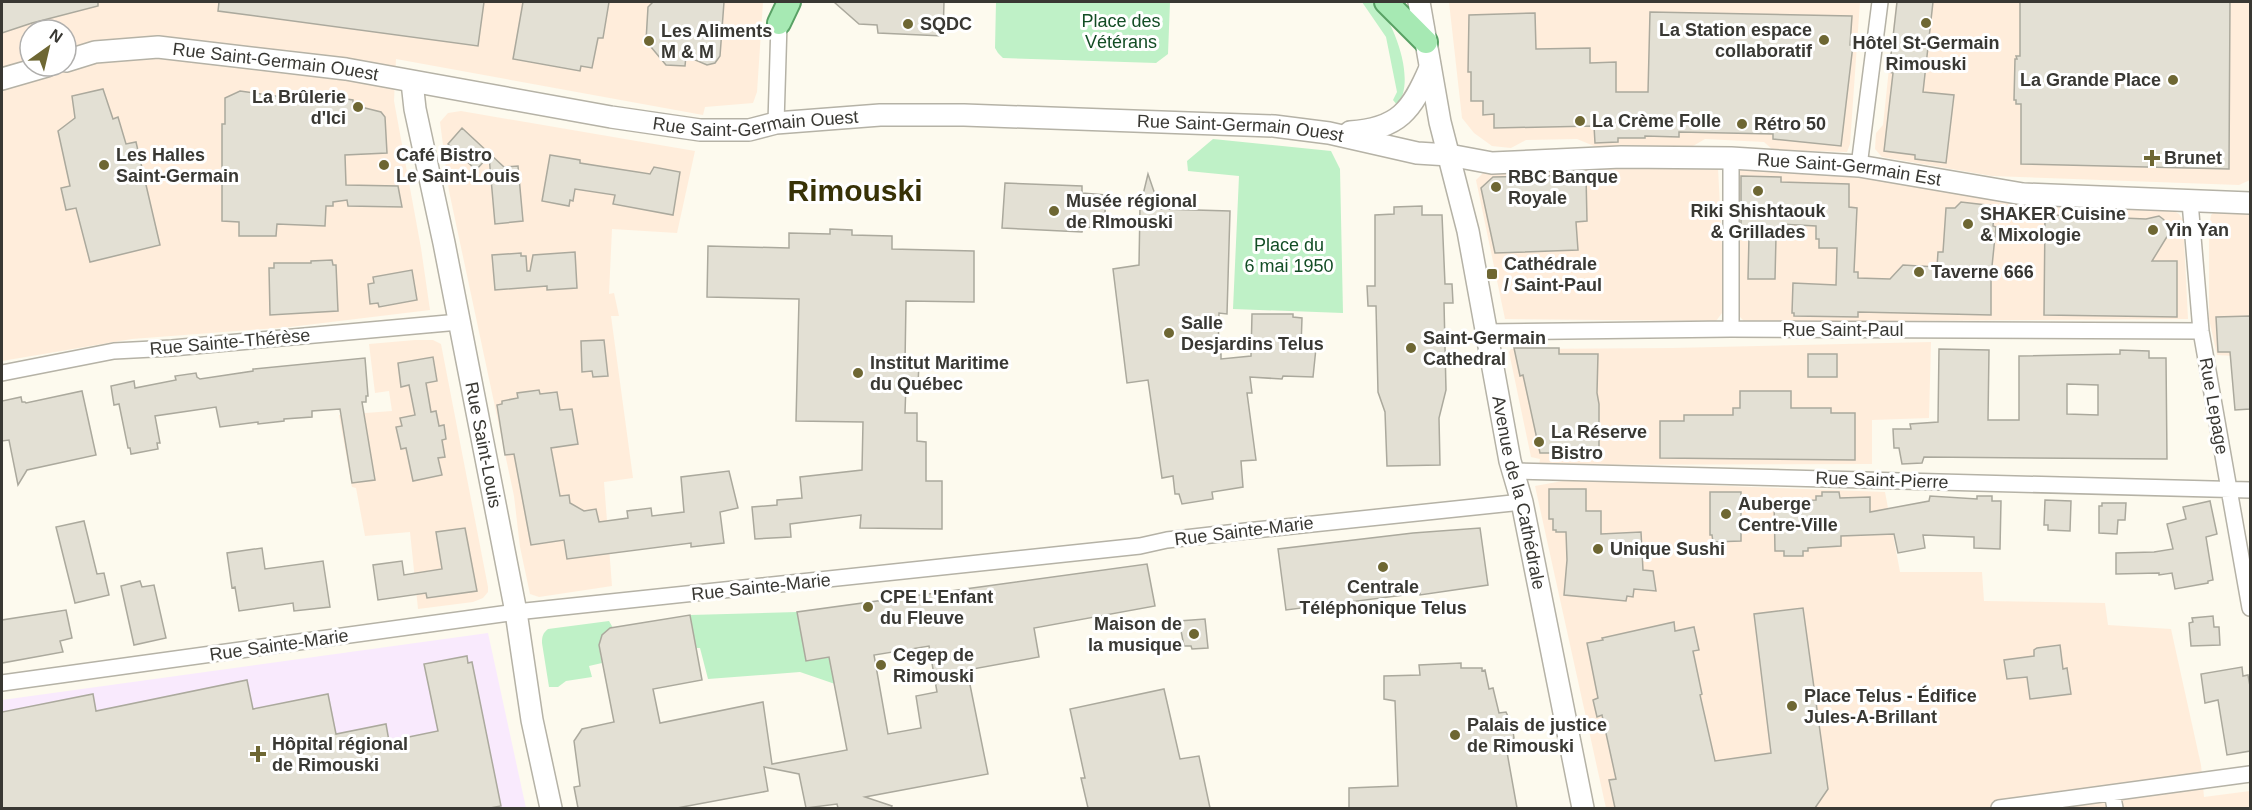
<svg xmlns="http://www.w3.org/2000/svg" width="2252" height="810" viewBox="0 0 2252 810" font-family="Arial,sans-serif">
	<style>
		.commercial { fill: #ffeddb; fill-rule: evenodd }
		.medical { fill: #f9eafd }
		.green { fill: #bff1c7 }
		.building { fill: #e3e0d4; stroke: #aba99d; stroke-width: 1.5; fill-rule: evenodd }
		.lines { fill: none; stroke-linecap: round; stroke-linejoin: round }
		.street-casing { stroke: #b5b2a6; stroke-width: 18 }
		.secondary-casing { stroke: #b5b2a6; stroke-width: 24 }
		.primary-casing { stroke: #59a165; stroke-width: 26 }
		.street { stroke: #fff; stroke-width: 15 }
		.secondary { stroke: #fff; stroke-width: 21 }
		.primary { stroke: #a6e9b3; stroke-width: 22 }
		.poi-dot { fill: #6e6733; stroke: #fff; stroke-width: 2 }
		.labels { text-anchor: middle; stroke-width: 6; stroke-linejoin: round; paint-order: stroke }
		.park-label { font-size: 18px; fill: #134d25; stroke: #fff }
		.poi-label { font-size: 18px; font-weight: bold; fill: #393833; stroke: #fff; text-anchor: start }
		.street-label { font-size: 18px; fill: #393833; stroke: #fff }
		.town-label { font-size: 30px; font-weight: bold; fill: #383206; stroke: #fff }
	</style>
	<rect width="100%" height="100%" fill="#fdfaee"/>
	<path class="commercial" d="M2,2H763L757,92L753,103L705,107L703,115L396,59L394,101L421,248L430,310L290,327L132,339L2,361ZM30,30H66V66H30Z
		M1449,2H1860L1850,144L1847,152L1773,150L1764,142L1705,139L1693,146H1594L1577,139L1526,140L1511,148L1492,146L1474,133L1462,118Z
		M1896,2H2250V180L2239,185L1992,176L1882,157L1875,149L1876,133L1883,125Z
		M461,111L695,151L677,233L612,229L609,294L614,293L619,316H611L633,478L604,482L612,586L539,597L530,594L520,547L514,496L449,191L440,122L448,113Z
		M1600,167L1718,168L1725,304L1722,313L1716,321L1505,319L1476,180L1483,173L1495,171Z
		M1740,170L1826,173L2171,209L2179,214L2183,220L2188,319L1745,322L1740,317Z
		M2220,206H2250V357L2217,355L2209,319V228L2211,215Z
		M415,340H433L441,344L488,587V592L483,598L473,602L418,609L410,532L365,536L356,488L352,487L339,415L392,411L389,391L375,393L369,344Z
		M1931,342L1929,418L1872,420V464L1539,465L1540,459L1531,457L1509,352L1511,349L1672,348Z
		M1568,480L1885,492L1900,572H1982L1984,601L2105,603L2108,625L2171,629L2201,765L2204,797L2250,791V808H1606L1535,486Z"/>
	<path class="medical" d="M488,633L526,808H2V700Z"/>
	<path class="green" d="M996,2H1170L1168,54L1156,63L1003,58L998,53L995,48Z
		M1362,2H1375C1394,21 1417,82 1397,105L1393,100L1397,92L1386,37Z
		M1213,139L1331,151L1340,169L1343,313L1233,309L1239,176L1188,171L1187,161Z
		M797,612L806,661L829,657L835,684L800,672L708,679L700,648H696L690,615Z
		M609,621L613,628C596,635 599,648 602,663L589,666L592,677L566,681L558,687H549L542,643C542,636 543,633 548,629Z"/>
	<path class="building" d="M2,2H98V6L32,23L2,33Z
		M219,2H484L478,46L218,11Z
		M523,2H609L603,38H598L592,68L581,66L580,71L513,59Z
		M653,2H724L720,56L715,63L707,65L686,56L685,66L666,65L646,41L648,7Z
		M834,2H944L943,36L878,33L877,25L859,24Z
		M1897,2H1933L1923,92L1954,95L1946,163L1915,159V155L1884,151L1893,73L1889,72Z
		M2020,2H2230L2229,169L2021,164V104H2016V100H2014L2015,59H2017L2016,56H2020Z
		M1650,12L1852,16L1850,45H1853L1841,146L1773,139V134L1679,132V137L1645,136V138H1618V142L1595,143L1594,126L1494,128V114L1483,115V101H1471V72H1468L1469,15L1535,13L1536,49L1590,48V63L1616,62V92H1648Z
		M103,89L113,119L118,117L126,144L136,142L160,245L90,262L76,208L66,210L61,188L70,186L58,131L75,118L72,96Z
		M240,91L311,101V94L353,100V105L381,112L385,117L387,153L345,155L346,185L398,186L402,207L348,206L347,200L333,202V206H326L325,226L277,224L276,236H239V222L222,221V124H225V98Z
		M462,128L504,167L518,166L523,221L495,224L489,156L476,170L448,144Z
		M550,155L580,160V163L650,174L654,167L680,172L673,215L613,204L615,195L575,189L573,201L570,200L569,206L542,201Z
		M1148,174L1160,209L1230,211L1227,314L1219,313L1218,354H1221V359L1251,356L1252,314H1293V317L1302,318L1301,347L1316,348L1313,377L1283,376L1282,379L1250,377L1252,393H1247L1256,460L1241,461L1243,487L1212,492L1213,499L1182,504L1179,494H1175L1173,476L1162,478L1148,380L1127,383L1113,269L1139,265L1140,207Z
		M1586,175L1587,221L1576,222L1578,250L1495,253L1481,188L1493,177Z
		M1741,176L1781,177V182L1849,184V207L1857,208L1854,272H1858V278L1890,279L1903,265L1937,267L1938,252H1943L1946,208H1955L1961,202L1995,206L1993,226L1996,227L1991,276V315L1858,312V317L1794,316V313H1792L1793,283L1836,285L1837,248H1819V239H1816V226L1780,224L1779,237H1776L1775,279H1748L1749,236H1741Z
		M1005,183L1082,186V193L1106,195L1104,228L1083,227L1082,232L1002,228Z
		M1422,206V215H1442L1445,284H1452L1453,303H1444L1446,390L1439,418L1440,465L1387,466L1385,412L1378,392L1376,306H1368L1367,286H1375V215L1394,214V207Z
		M2051,215L2146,219L2159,216L2163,219L2167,223L2168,235L2152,261H2177V317L2044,315L2045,217Z
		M830,229L852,230V235L892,236V249L974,251V302L906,301L905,363H919L918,384H906L905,413H917V441L926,442V481H942V529L860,528L861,515L790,524L791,537L755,539L752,507L777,505V500L802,498L800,477L862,470L863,422L796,421L799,299L707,297L708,246L789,248V233L830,234Z
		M575,252L577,288L547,290V286L495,290L492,255L521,253V256H526L527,271H530L533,255Z
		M332,260L333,265H336L338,311L270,315L269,268H274V263H311V261Z
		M412,270L417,300L379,307L378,303L370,304L368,284L374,283L373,277Z
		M2250,316V409L2235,410L2230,352H2218L2216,317Z
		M604,340L608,376L593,377L592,371L582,372L581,341Z
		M1514,348H1559V354H1598L1597,393L1599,404V453H1540L1523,375L1520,376Z
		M1939,349L1989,350L1988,420H2019V356L2120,354V350L2149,351V358H2166L2167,459L1924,457L1922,463L1902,464L1899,448H1894L1893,429H1911L1910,424L1938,422ZM2067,384L2098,385V415L2067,414Z
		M1808,354H1837V377H1808Z
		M433,357L437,381L426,383L431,412L436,411L439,426L444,425L446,439L442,440L445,457L438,458L442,475L413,481L406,448L401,449L396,427L402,426L400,418L415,415L409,385L401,387L398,363Z
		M365,358L368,396H366V402H362L375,480L352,483L340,409L312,411V417L284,419V421L258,424V422L220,427L216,407L155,416L160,443H157L158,449L131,454L130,448H128L119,404L114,405L111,386L134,381L135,388L176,380L175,376L196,373L197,377L200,379L253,371V369Z
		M539,390L540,394L557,392L560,410L572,409L578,444L551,448L560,496L569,495L570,503L584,511L596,509L599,522L628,518L627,511L651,508L652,516L684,512L681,477L729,471L738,508L720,512L724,543L691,547V543L567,559L564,540L531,545L514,454L505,455L497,405L502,404V401L518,398L517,393Z
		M82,391L96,455L27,470L18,485L9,440L2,441V401L21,397L22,402H25L26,403Z
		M1740,391H1791V408H1831V413H1855V460L1660,458V421H1684V415H1733V408H1740Z
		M1549,489H1586V511H1601V534L1641,532L1643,570L1653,571L1656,591L1634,589L1633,597L1627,596L1626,601L1564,595L1567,560L1566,532H1556V530H1553V519H1549Z
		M1710,492H1741V541L1713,542L1712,535H1710Z
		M1822,492H1839L1840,498L1870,497V512L1929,501L1930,496L1977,499V496H1992V501H2001L2000,549L1974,548V537L1923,535L1925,548L1898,553L1894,534L1841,536V546L1808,548V551H1803V556H1784V551H1775L1774,501L1816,500V496H1822Z
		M2045,500L2071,501L2070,531L2048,530V525H2044Z
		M2210,501L2217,534L2206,537L2213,580L2208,581V583L2175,589L2172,573L2159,575V573L2116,574V553L2154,552L2173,549L2167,524L2186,519L2183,507Z
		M2102,503H2126L2125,520H2118L2117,534L2099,533V506H2102Z
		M84,521L97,574L104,573L109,595L75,603L56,527Z
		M465,528L477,591L427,598L426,593L378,600L373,565L402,561L404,575L442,569L436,532Z
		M1480,528L1488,585L1420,595V593L1286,610L1278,549L1413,533Z
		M262,548L265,569L323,561L330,607L294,611L293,603L239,611L235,587L232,588L227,553Z
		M1147,564L1155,606L1034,628L1039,657L967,670L988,774L865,797L892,806L891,808H838L837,804L806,808L799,774L764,767L768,791L677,808H578L574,787L580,786L574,741L582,729L614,722L599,645L602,635L610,628L690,615L702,680L653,689L660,723L763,702L772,764L847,750L829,657L806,661L797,612ZM929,646L937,692L916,696L921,728L888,734L874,655Z
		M140,581L142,587L154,585L166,638L134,645L121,586Z
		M1803,608L1828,789L1815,808H1615L1609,780L1616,779L1602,715L1597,717L1593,700L1598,698L1587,643L1603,640L1602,638L1674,622L1675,631L1694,627L1699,650L1693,651L1702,694L1700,695L1715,761L1771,753L1754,614Z
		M66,610L72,638L60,641L63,652L2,663V620Z
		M2213,616L2214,627H2219L2220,645L2191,646L2189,623L2193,622L2192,618Z
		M1205,619L1208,648L1192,649L1191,646H1184L1179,621Z
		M2060,645L2063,669L2067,668L2071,694L2030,699L2027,677L2007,679L2004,660L2034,656V650L2037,648Z
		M467,656L468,663L472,662L501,806L490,808H2V712L93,694L96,711L247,680L253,709L328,694L336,734L386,724L389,741L438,731L424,664Z
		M1461,663V668H1482V671L1485,670L1489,689L1493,688L1499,713L1506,712L1512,725L1514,738L1505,741L1517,808H1349V788L1398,786L1395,701L1384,699V676L1420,675L1419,665Z
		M2242,667L2243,676L2248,675L2250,686V751L2227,755L2218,700L2205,703L2201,674Z
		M1164,689L1180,759L1199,756L1210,808H1088L1081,778H1085L1070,709Z"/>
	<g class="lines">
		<defs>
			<path id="street" d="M776,123L779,23
				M1731,158V329
				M1859,166L1880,2
				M2190,202L2201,331L2250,608
				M1485,332L1731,329L2201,331
				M2,373L114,351L172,348L459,322
				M1514,471L2250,490
				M2,683L516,612L1140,546L1167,540L1246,531L1522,502
				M2112,793L2115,808
				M1999,808L2250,774"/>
			<g id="secondary">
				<path id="s1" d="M1419,2L1440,122L1468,231L1510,461L1522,502L1583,808"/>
				<path id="s2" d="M66,61L95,52L158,47L346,69L611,117L700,130H749L776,123L880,115H964L1274,126L1329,133L1417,153L1449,155L1492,163L1621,157L1731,158L1859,166L2023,194L2250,203"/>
				<path d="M2,79L47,66"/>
				<path id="s3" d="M412,82L415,109L444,243L516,612L532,720L551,808"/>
				<path d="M1350,132C1399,129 1412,110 1430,68"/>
			</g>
			<path id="primary" d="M1386,2L1426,42
				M779,23L789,2"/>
		</defs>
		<use href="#street" class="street-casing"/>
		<use href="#secondary" class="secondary-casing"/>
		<use href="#primary" class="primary-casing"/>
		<use href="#street" class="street"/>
		<use href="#secondary" class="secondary"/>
		<use href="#primary" class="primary"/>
	</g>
	<g class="poi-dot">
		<circle cx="1926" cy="23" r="6"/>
		<circle cx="908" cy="24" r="6"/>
		<circle cx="1824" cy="40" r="6"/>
		<circle cx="649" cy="41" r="6"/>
		<circle cx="2173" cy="80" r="6"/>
		<circle cx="358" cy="107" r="6"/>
		<circle cx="1580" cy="121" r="6"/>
		<circle cx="1742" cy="124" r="6"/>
		<path d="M2149 149h6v6h6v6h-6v6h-6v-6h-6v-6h6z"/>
		<circle cx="104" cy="165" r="6"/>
		<circle cx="384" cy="165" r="6"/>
		<circle cx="1496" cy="187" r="6"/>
		<circle cx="1758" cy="191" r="6"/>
		<circle cx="1054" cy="211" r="6"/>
		<circle cx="1968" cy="224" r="6"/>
		<circle cx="2153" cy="230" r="6"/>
		<circle cx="1919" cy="272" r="6"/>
		<rect x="1486" y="268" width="12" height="12" rx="3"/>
		<circle cx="1169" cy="333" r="6"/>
		<circle cx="1411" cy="348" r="6"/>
		<circle cx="858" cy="373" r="6"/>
		<circle cx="1539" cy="442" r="6"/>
		<circle cx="1726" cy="514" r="6"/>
		<circle cx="1598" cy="549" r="6"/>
		<circle cx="1383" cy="567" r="6"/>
		<circle cx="868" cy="607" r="6"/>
		<circle cx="1194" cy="634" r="6"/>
		<circle cx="881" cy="665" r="6"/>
		<circle cx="1792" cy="706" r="6"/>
		<circle cx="1455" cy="735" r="6"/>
		<path d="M255 745h6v6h6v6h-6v6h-6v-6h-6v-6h6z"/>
	</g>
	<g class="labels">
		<g class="park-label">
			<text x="1121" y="27">Place des<tspan x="1121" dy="21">Vétérans</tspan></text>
			<text x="1289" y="251">Place du<tspan x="1289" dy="21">6 mai 1950</tspan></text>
		</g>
		<g class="poi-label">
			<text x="920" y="30">SQDC</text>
			<text x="1812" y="36" text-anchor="end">La Station espace<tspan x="1812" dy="21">collaboratif</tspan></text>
			<text x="661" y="37">Les Aliments<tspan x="661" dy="21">M &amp; M</tspan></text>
			<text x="1926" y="49" text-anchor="middle">Hôtel St-Germain<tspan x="1926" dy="21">Rimouski</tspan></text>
			<text x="2161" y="86" text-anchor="end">La Grande Place</text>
			<text x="346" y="103" text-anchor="end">La Brûlerie<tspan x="346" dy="21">d'Ici</tspan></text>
			<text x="1592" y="127">La Crème Folle</text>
			<text x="1754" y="130">Rétro 50</text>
			<text x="116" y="161">Les Halles<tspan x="116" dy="21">Saint-Germain</tspan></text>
			<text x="396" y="161">Café Bistro<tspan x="396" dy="21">Le Saint-Louis</tspan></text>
			<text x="2164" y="164">Brunet</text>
			<text x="1508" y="183">RBC Banque<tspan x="1508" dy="21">Royale</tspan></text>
			<text x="1066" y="207">Musée régional<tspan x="1066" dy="21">de RImouski</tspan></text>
			<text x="1758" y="217" text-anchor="middle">Riki Shishtaouk<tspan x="1758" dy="21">&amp; Grillades</tspan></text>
			<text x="1980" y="220">SHAKER Cuisine<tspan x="1980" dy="21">&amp; Mixologie</tspan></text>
			<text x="2165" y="236">Yin Yan</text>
			<text x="1504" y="270">Cathédrale<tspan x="1504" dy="21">/ Saint-Paul</tspan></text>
			<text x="1931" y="278">Taverne 666</text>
			<text x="1181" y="329">Salle<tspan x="1181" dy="21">Desjardins Telus</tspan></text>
			<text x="1423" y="344">Saint-Germain<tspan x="1423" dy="21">Cathedral</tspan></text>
			<text x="870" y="369">Institut Maritime<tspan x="870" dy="21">du Québec</tspan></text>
			<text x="1551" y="438">La Réserve<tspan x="1551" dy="21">Bistro</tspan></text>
			<text x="1738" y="510">Auberge<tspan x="1738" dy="21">Centre-Ville</tspan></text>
			<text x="1610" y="555">Unique Sushi</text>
			<text x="1383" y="593" text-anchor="middle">Centrale<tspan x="1383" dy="21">Téléphonique Telus</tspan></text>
			<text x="880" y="603">CPE L'Enfant<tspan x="880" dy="21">du Fleuve</tspan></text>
			<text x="1182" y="630" text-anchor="end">Maison de<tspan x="1182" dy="21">la musique</tspan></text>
			<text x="893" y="661">Cegep de<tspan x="893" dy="21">Rimouski</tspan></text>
			<text x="1804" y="702">Place Telus - Édifice<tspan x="1804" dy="21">Jules-A-Brillant</tspan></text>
			<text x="1467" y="731">Palais de justice<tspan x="1467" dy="21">de Rimouski</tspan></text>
			<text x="272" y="750">Hôpital régional<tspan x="272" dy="21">de Rimouski</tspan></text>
		</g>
		<g class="street-label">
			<text dy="6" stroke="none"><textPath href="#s2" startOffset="212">Rue Saint-Germain Ouest</textPath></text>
			<text dy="6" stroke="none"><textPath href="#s2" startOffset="698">Rue Saint-Germain Ouest</textPath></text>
			<text dy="6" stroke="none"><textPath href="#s2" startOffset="1184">Rue Saint-Germain Ouest</textPath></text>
			<text dy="6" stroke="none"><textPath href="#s2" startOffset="1797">Rue Saint-Germain Est</textPath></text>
			<text x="1843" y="336">Rue Saint-Paul</text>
			<text transform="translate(230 342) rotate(-5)" y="6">Rue Sainte-Thérèse</text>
			<text transform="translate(2214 406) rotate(80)" y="6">Rue Lepage</text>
			<text dy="6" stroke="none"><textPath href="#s3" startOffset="370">Rue Saint-Louis</textPath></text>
			<text transform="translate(1882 480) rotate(2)" y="6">Rue Saint-Pierre</text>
			<text dy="6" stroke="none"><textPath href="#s1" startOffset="501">Avenue de la Cathédrale</textPath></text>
			<text transform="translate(1244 531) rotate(-7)" y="6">Rue Sainte-Marie</text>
			<text transform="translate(761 587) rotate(-6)" y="6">Rue Sainte-Marie</text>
			<text transform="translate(279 645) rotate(-8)" y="6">Rue Sainte-Marie</text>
		</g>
		<g class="town-label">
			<text x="855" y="201">Rimouski</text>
		</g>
	</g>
	<rect width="2252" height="810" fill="none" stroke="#393833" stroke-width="6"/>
	<g transform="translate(48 48) rotate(34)"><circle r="28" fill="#ffffff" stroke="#b0afad" stroke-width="1.5"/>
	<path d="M0-4.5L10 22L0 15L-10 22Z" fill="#6e6733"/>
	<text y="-9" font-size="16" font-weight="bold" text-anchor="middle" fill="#393833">N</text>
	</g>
</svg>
